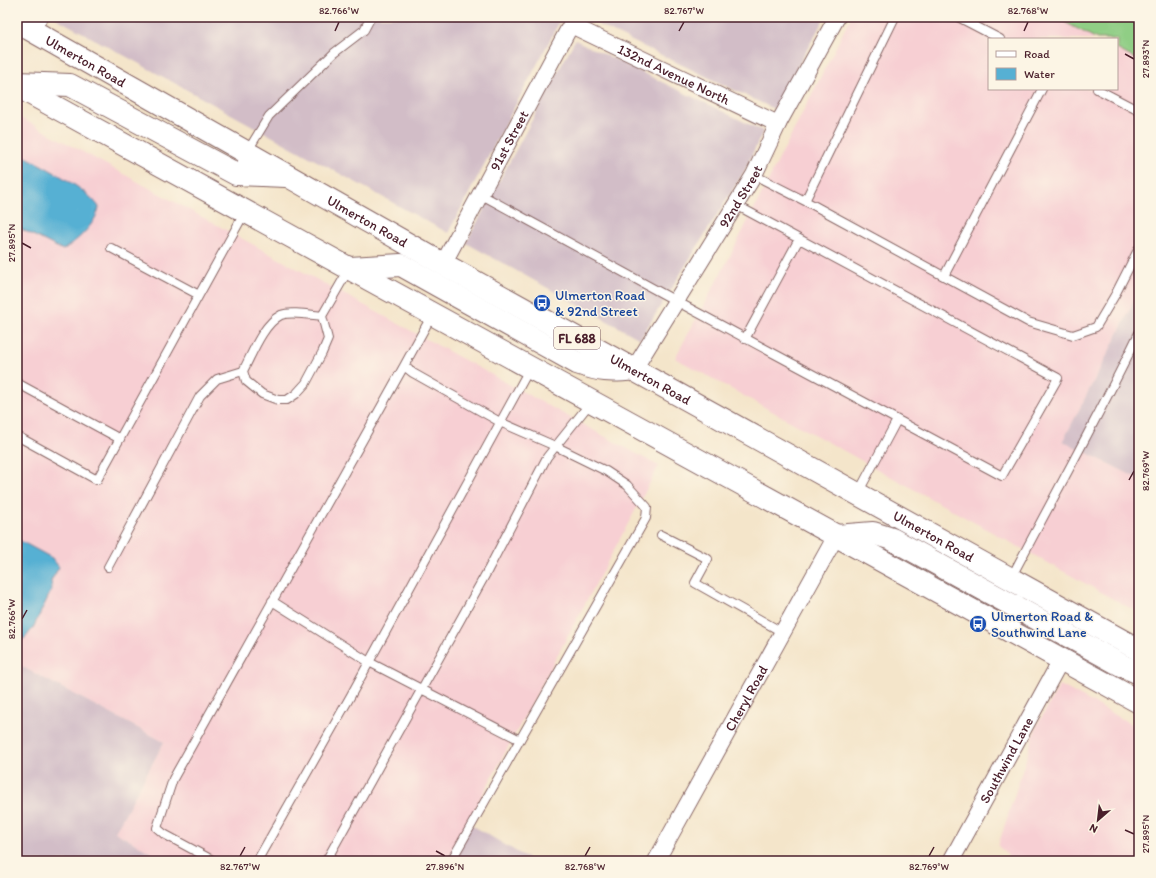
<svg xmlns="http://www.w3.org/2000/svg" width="1156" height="878" viewBox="0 0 1156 878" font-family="Itim,sans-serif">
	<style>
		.built { fill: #f7cfd3 }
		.industrial { fill: #d2bdc7 }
		.green { fill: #90ce85; stroke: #6d7658 }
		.water { fill: #56b0d3; stroke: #50687f }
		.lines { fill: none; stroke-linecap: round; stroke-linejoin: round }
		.lane-casing { stroke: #866463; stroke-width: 10 }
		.street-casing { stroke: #866463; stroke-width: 18 }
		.primary-casing { stroke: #866463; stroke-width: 24 }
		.lane { stroke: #fff; stroke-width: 8 }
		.street { stroke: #fff; stroke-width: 16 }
		.primary { stroke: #fff; stroke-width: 22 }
		.ticks { fill: none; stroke: #4a1f2b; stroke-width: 1.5 }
		.labels { text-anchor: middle; stroke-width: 3; stroke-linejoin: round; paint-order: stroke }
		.shield { fill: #fcf5e5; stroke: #7f5f63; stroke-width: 1 }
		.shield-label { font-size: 13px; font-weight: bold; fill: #4a1f2b }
		.street-label { font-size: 14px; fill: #4a1f2b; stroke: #fcf5e5 }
		.transit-label { font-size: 14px; fill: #164399; stroke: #fcf5e5; text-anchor: start }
		.neatline { fill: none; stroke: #4a1f2b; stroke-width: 1.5 }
		.ticks-label { font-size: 10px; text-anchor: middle; fill: #4a1f2b }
	</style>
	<rect width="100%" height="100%" fill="#fcf5e5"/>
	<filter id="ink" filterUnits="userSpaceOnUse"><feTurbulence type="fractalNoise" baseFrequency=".025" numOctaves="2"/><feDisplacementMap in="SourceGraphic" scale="8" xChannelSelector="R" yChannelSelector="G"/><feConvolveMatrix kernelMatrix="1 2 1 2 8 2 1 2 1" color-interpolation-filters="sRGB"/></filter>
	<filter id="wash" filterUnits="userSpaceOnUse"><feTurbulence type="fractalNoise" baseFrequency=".012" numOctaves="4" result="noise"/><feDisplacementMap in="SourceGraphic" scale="16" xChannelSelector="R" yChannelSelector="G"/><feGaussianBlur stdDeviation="0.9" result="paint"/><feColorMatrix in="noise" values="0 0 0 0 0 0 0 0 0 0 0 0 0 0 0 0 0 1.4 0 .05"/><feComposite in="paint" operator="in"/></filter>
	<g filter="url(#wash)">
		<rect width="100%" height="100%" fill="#f4e5ca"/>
		<path class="built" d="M851,17H1055L1097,39H989V89H1117V49L1139,61V290L1124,322L1063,441L1139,479V613L675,358L729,258Z
			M17,116L659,466L447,861H165L115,832L164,742L17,664V642H19L59,567L52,558L17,539V227L63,250L51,171L17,152Z
			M1060,685L1139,728V861H1014L998,846L1037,725Z"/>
		<path class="industrial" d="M54,17H562L448,233Z
			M587,17H825L774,109L586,19Z
			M575,40L763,131L745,170L640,339L466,243Z
			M1139,290V479L1063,441L1124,322Z
			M17,664L164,742L115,832L165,861H17Z
			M468,822L470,824L532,861H447Z"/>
		<path class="green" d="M1055,17H1139V61L1117,49V39H1097Z"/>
		<path class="water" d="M17,152C39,164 86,187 99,207C96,224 78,240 63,250L17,227Z
			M17,539L52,558L59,567L51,581L52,589L33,628L26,637L19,642H17Z"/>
	</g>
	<g filter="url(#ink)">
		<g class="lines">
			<defs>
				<path id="lane" d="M958,17L1000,39
					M1097,89L1139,111
					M236,173L247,152L269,116L334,53L364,30L371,17
					M754,175L813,205L1028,322L1073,335L1096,327L1115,295L1139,248
					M480,194L676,301L1002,476L1058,378L736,205
					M805,201L895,17
					M111,248L199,295L245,212
					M944,276L1042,89
					M432,315L404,366L413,373L500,422L555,446L606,471L627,485L647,507L646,518L451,861
					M322,316C311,315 291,311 281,315C263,324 252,354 243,371L246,381L262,394L278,400H287L296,394L306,383L322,353L328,339L322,316L349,269
					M745,339L799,239
					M17,383L120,439
					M17,436L97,480L199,295
					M858,493L897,420
					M661,535L708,559L695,583L782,632
					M108,567L200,396L217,379L243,371
					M1011,578C1054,496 1099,416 1139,333
					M272,601L369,662L520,740
					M214,861L164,834L157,828L173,779L404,366
					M257,861L350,697L530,368
					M326,861L488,570L547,457L591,402"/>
				<g id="street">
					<path id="s1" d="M571,25L778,124"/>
					<path d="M32,30L39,17"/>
					<path id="s2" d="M443,264L575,17"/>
					<path id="s3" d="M634,369L754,175L778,124L837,17"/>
					<path id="s4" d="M656,861L836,536"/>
					<path id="s5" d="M951,861L1061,660"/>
				</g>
				<g id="primary">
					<path id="s6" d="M17,22L443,264L1139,650"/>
					<path d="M17,83L70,85L236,174L286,176"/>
					<path d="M17,86L1139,702"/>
					<path d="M350,268L401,265L577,363C600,371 610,372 634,369"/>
					<path d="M836,536L873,533L892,539L1123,666L1139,673"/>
				</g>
			</defs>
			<use href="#lane" class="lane-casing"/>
			<use href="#street" class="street-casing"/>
			<use href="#primary" class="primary-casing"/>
			<use href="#lane" class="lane"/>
			<use href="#street" class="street"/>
			<use href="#primary" class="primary"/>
		</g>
	</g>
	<path class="ticks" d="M335,31L339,22M679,31L684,22M1024,31L1028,22M1125,54L1134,59M22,243L31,248M1129,480L1134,471M22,619L27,610M1125,830L1134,834M436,851L445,856M240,856L245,847M585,856L590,847M929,856L934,847"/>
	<defs>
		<symbol id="bus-disc" viewBox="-11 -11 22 22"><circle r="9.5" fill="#1a4fb4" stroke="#fcf5e5"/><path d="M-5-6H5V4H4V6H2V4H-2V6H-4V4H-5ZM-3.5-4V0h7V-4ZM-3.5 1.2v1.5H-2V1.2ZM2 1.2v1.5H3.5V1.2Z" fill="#fff"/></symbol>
	</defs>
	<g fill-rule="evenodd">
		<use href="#bus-disc" x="532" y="293" width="20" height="20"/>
		<use href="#bus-disc" x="968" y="614" width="20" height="20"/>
	</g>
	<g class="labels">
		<rect class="shield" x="554" y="327" width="46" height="22" rx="3"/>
		<g class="shield-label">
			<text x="577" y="343">FL 688</text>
		</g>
		<g class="street-label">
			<text dy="5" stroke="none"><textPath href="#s6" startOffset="79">Ulmerton Road</textPath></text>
			<text dy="5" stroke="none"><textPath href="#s1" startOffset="114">132nd Avenue North</textPath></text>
			<text dy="5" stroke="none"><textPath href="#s2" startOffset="140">91st Street</textPath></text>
			<text dy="5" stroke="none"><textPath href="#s3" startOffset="203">92nd Street</textPath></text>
			<text dy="5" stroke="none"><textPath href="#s6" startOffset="403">Ulmerton Road</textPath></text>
			<text dy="5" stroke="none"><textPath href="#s6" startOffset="727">Ulmerton Road</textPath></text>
			<text dy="5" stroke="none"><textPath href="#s6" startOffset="1051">Ulmerton Road</textPath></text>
			<text dy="5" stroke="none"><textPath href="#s4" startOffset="186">Cheryl Road</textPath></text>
			<text dy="5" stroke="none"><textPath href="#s5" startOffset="115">Southwind Lane</textPath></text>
		</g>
		<g class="transit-label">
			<text x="555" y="300">Ulmerton Road<tspan x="555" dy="16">&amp; 92nd Street</tspan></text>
			<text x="991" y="621">Ulmerton Road &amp;<tspan x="991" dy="16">Southwind Lane</tspan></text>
		</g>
	</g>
	<rect width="1156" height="878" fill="none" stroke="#fcf5e5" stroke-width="44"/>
	<rect x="988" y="38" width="130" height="52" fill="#fcf5e5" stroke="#b59f9b"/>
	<rect x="996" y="51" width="20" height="6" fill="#ffffff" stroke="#b59f9b"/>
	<text x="1024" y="58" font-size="12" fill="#4a1f2b">Road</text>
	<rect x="996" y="68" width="20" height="12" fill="#56b0d3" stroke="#b59f9b"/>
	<text x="1024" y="78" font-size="12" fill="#4a1f2b">Water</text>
	<g transform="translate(1098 820) rotate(208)" stroke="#fcf5e5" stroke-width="3" paint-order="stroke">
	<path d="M0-3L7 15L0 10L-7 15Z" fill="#4a1f2b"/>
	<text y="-6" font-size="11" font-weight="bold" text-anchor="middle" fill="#4a1f2b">N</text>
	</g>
	<rect x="22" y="22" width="1112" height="834" class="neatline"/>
	<g class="ticks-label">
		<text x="339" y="14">82.766°W</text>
		<text x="684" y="14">82.767°W</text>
		<text x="1028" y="14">82.768°W</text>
		<text transform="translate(1145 59) rotate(-90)" y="4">27.893°N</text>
		<text transform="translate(11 243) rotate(-90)" y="4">27.895°N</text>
		<text transform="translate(1145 471) rotate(-90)" y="4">82.769°W</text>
		<text transform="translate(11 619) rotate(-90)" y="4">82.766°W</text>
		<text transform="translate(1145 834) rotate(-90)" y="4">27.895°N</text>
		<text x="240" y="870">82.767°W</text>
		<text x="445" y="870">27.896°N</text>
		<text x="585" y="870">82.768°W</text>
		<text x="929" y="870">82.769°W</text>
	</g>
</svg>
